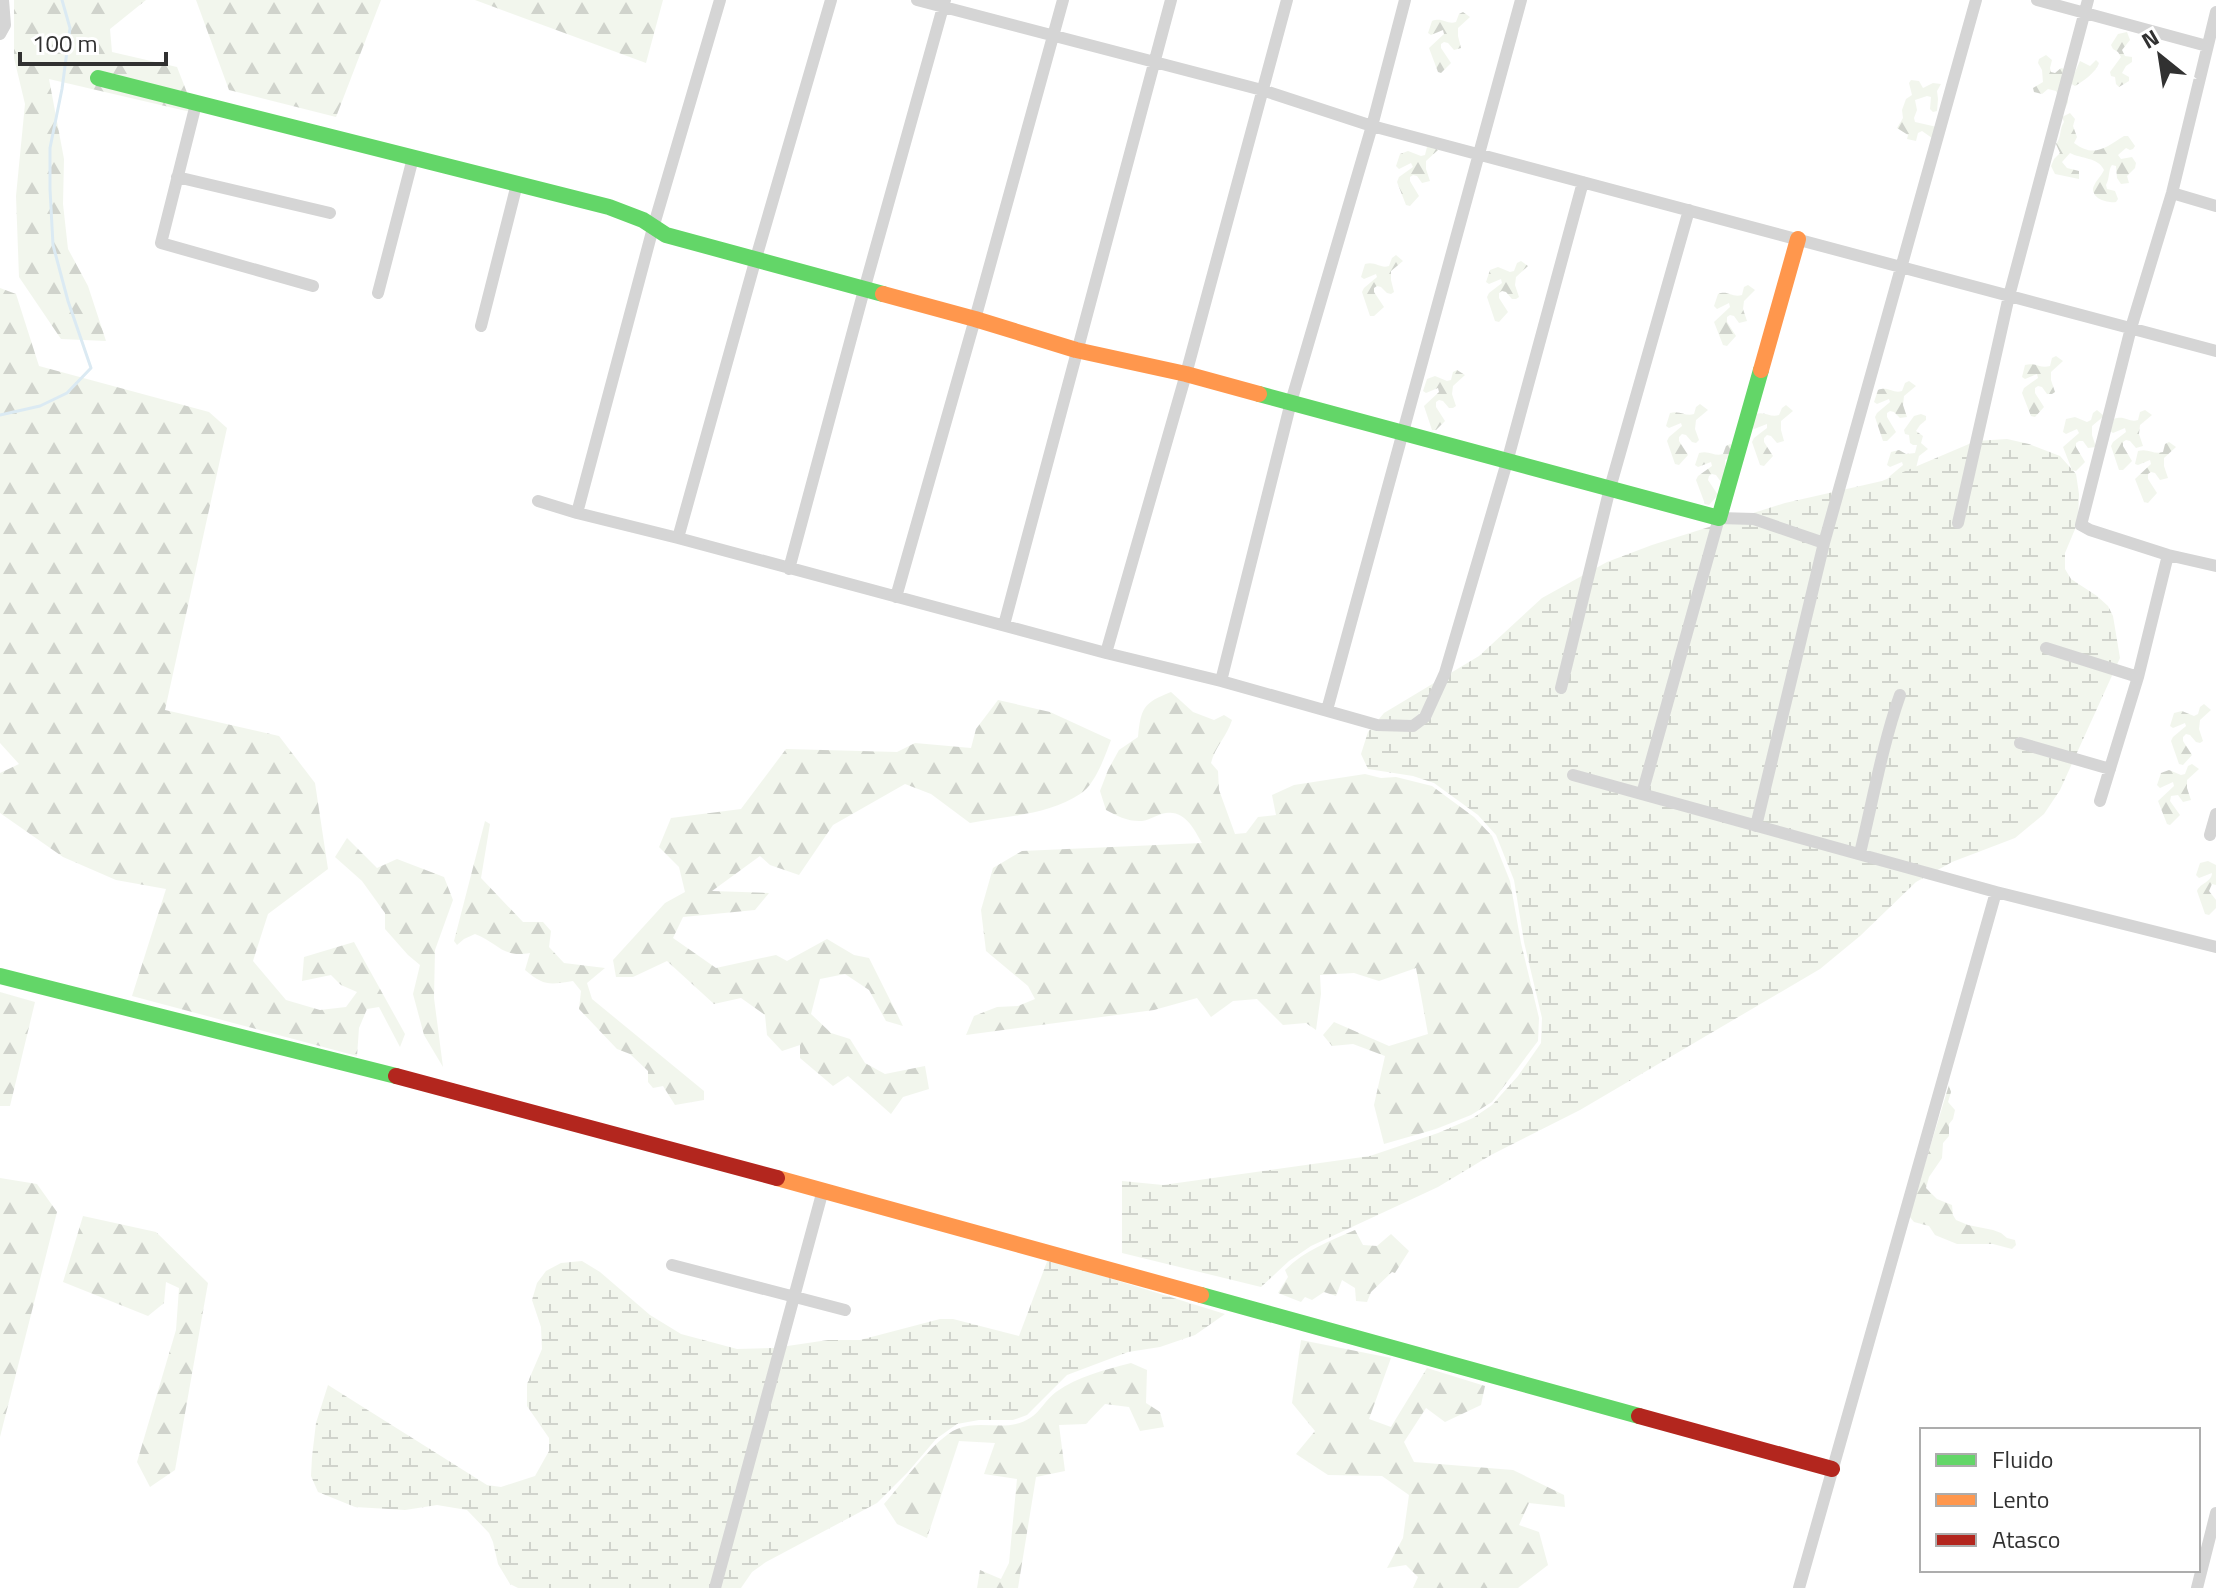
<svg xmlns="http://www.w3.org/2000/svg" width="2216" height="1588" viewBox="0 0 2216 1588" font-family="'Titillium Web',sans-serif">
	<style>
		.forest { fill: url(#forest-firs) }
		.wetland { fill: url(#wetland-marsh) }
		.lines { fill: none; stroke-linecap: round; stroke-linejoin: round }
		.stream { stroke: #dbeaf3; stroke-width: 3 }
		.street { stroke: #d5d5d5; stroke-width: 12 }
		.fast { stroke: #63d668; stroke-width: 16 }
		.slow { stroke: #ff974d; stroke-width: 16 }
		.jam { stroke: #b3261e; stroke-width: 16 }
	</style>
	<defs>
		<pattern id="forest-firs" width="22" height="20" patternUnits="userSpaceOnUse" patternTransform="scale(2)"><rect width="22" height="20" fill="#f2f6ed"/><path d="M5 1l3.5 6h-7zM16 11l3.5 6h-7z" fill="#d0d3cc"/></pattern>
		<pattern id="wetland-marsh" width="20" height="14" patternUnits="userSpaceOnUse" patternTransform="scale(2)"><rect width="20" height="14" fill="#f2f6ed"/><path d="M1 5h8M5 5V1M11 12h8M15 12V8" fill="none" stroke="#d0d3cc"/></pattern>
	</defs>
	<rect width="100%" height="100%" fill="#fff"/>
	<path class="forest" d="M14,0H146L110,29L112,52L177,67L195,113L49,79L64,159L63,204L68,249L88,286L106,341L61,339L19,277L16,196L25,104L14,58Z
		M196,0H381L336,117L229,90Z
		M475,0H663L646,63Z
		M1463,12L1470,17L1458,28V36L1461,48L1454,50L1448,43L1444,42L1441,44V48L1451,63L1441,73L1438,72L1429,48L1444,34L1443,30L1431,35L1428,33L1432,21C1443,17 1447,25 1456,22L1459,14Z
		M2127,32L2130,40L2122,50L2125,56L2132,57V62L2126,66L2122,73L2129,77V81L2119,87L2116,84L2115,77L2111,76L2110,72L2121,57L2118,52L2113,49L2111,45L2118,34Z
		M2046,55L2052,60L2050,68L2051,72L2055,73L2061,68L2075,72L2080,61L2090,66L2096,60L2099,63C2095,73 2085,80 2075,86L2068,82V102L2065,109L2056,91L2048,89L2042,94L2034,92L2033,88L2043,82L2042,70L2038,63L2039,59Z
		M1911,80L1919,81L1923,88L1933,83L1941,84L1937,91L1938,99L1937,111L1933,112L1930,109L1931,97L1927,96L1915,100L1917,110L1914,118L1915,122L1937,127L1932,138L1922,131L1918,133L1916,141L1907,139L1908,135L1897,128L1903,118L1902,110L1906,99L1912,95L1909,83Z
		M2070,113L2075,119L2073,126L2077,137L2074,143C2094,158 2105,148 2124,136H2128L2135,146L2133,149L2130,150L2126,148L2118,155L2121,159L2132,157L2136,163L2135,168L2127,176L2129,183L2121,184L2117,178L2116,166L2112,165C2108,170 2110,178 2106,185L2107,189L2115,191L2118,199L2116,202C2109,203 2093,200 2093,189C2093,184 2102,175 2104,170C2098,157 2081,159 2070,153L2062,162L2067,168L2079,171V179L2055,174L2051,166L2054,159L2060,153L2056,144C2062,137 2059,129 2064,122L2062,117Z
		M1431,145L1438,150L1426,161V169L1430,181L1422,183L1417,176L1413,175L1410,177V181L1419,196L1410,206L1406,205L1397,182L1399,177L1413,167L1411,163L1399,169L1396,166L1400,154L1408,151L1421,156L1425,155L1427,147Z
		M1396,255L1403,261L1391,271V280L1394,292L1391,294L1387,293L1381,287L1377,286L1374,288V292L1384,307L1374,316H1370L1362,292L1364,288L1377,277L1376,274L1364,279L1361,277L1365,264C1376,261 1380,269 1389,266L1392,258Z
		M1521,261L1528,266L1516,277L1515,285L1519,297L1516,299H1512L1506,292L1502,291L1499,293V298L1508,312L1499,322L1495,321L1487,297L1489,293L1502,283L1501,279L1489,284L1486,282L1490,270L1498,267L1510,272L1514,271L1517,263Z
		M1748,285L1755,290L1744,301L1743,309L1747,321L1739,323L1734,316L1730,315L1727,317V322L1736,336L1727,346L1723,345L1714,322L1730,307L1729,303L1717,309L1714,306L1718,294C1728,290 1732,298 1742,295L1744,287Z
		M0,288L16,294L39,366L209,412L227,428L165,710L279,736L315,783L328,869L268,914L253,961L286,1000L320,1010L346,1007L357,992L341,985L331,975L302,981L304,957L354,942L405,1034L400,1047L379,1007L367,1009L359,1028L357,1056L132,996L166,889L116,880L63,857L0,813V773L19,764L0,743Z
		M2056,356L2063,361L2051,372V380L2055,392L2052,394H2047L2042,387L2038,386L2035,388V393L2044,407L2035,417L2031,416L2022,393L2024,388L2038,378L2037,374L2025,379L2022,377L2025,365C2036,362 2040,369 2050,366L2052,358Z
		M1457,370L1465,375L1453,386L1452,394L1456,406L1453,408H1449L1443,401L1439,400L1436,402V407L1445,421L1436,430H1432L1424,406L1439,392L1438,388L1426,393L1423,391L1427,379L1435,376L1447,381L1451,380L1453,372Z
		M1909,381L1916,386L1904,396L1903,405L1907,417L1900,418L1894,412L1890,411L1887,413V417L1896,432L1887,441H1883L1875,417L1877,413L1890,402L1889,399L1877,404L1874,402L1878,390C1889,386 1893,394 1902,391L1905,383Z
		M1700,404L1708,410L1696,420L1695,429L1699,440L1696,443L1692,442L1686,435L1682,434L1679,437V441L1688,455L1679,465L1675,464L1667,441L1669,437L1682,426L1681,423L1669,428L1666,426L1670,413C1681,410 1685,417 1694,414L1696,407Z
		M1786,405L1793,411L1781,421V430L1784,441L1777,443L1771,436L1767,435L1764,438V442L1773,456L1764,466L1760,465L1752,442L1754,438L1767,428V424L1754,429L1751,427L1755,414C1766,411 1770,418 1779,415L1782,408Z
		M2097,410L2104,416L2092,426V435L2096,447L2088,448L2083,441H2079L2076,443V447L2085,462L2076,471L2072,470L2063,447L2079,433L2077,429L2066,434L2063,432L2066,419L2075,417L2087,422L2091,420L2093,413Z
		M2145,410L2152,415L2140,425L2139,434L2143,446L2136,448L2130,441L2126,440L2123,442V446L2132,461L2123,470H2119L2111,446L2113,442L2126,432L2125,428L2113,433L2110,431L2114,419C2125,415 2129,423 2138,420L2140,412Z
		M1921,414L1926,416V420L1920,425L1916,431L1923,436L1921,443L1928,449L1919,456L1916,468L1887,480L1890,476L1903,465L1902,462L1890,467L1887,465L1891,452L1899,450L1906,454L1915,453L1917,445H1913L1910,443L1909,435L1905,434L1904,430L1914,416Z
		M2169,442L2176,447L2164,458V466L2168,478L2160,480L2155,473L2151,472L2148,474V479L2157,493L2148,503L2144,502L2135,479L2151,464L2150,460L2138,465L2135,464L2138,451C2149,448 2153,455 2163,452L2165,444Z
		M1730,444L1734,446L1732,455L1725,460V468L1729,480L1721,482L1716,475L1712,474L1709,476L1708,480L1718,495L1709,505L1705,504L1696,480L1698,476L1712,466L1711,462L1698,467L1695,465L1699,453C1710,450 1714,457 1723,454L1726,446Z
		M1171,692L1193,712L1214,720L1224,715L1232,720C1227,736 1215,747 1211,763L1218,771L1219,790L1235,834L1246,833L1258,817L1276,815L1272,795L1294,785L1365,774L1381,778L1396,777L1432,786L1474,817L1492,836L1510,881L1521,943L1539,1018L1538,1041L1492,1102L1471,1115L1436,1129L1384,1144L1374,1105L1385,1056L1353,1044L1332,1046L1323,1035L1334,1022L1389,1046L1428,1034L1416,968L1379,981L1354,973L1320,975L1321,994L1316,1030L1306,1023L1283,1025L1257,999L1233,1001L1211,1017L1197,998L1154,1010L966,1035L974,1016L997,1007L1018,1006L1035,999L1028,986L986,951L981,910L993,868L1022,851L1202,843C1194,829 1185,810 1166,813C1158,814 1150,820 1142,821C1129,822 1117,816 1106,810L1100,791L1108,770L1119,750L1138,737C1141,708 1143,703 1171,692Z
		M998,700L1050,712L1111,740C1105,756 1095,785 1080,794C1049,815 1005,816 970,823L931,794L905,784L833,825L799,875L770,865L760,856L712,891L769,893L755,910L683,917L673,938L716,968L776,955L787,961L827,939L854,955L869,958L903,1026L886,1021L869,990L845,974L820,979L811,1014L831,1033L850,1039L865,1063L885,1074L925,1066L929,1089L903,1097L891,1114L848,1076L833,1086L800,1058V1045L782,1051L767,1035L765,1015L741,998L714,1004L667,961L633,977H616L613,960L665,903L685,892L679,867L659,847L671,818L741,809L786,749L897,752L915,743L971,748L976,729Z
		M2204,704L2211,710L2200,720L2199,729L2203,741L2200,743L2196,742L2190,735L2186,734L2183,737V741L2192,755L2183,765L2179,764L2171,741L2173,737L2186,726L2185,723L2173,728L2170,726L2174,713L2182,711L2194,716L2198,714L2200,707Z
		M2192,764L2199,769L2187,780V788L2191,800L2183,802L2178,795L2171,796L2170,801L2180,815L2170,825L2167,824L2158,801L2174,786L2173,782L2160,788L2157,785L2161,773L2169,770L2181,775L2185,774L2188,766Z
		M485,821L490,824L481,878L523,922H543L551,931L549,947L564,963L605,968L587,983L592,999L704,1091V1100L675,1105L663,1086L653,1088L648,1082V1071L630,1054L617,1049L579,1009L581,991L573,981C549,985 544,986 525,970L530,953C501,958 499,943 475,934L464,939L457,945L454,941Z
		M347,838L377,868L397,859L444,877L453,900L435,950L434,998L443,1067L424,1035L413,994L420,965L408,955L385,929V913L362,881L335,857Z
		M2208,861L2216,865V885L2212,884L2209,891L2216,900V908L2209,915L2205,914L2197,891C2200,883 2212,882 2212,873L2199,878L2196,875L2200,863Z
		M0,992L35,1002L10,1106H0Z
		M1949,1085L1951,1092L1948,1102L1955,1110L1953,1119L1949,1124V1136L1943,1143L1942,1158L1929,1177L1926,1188L1937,1199L1952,1205L1953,1215L1956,1220L1968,1225L1993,1230L2001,1233L2007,1238L2015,1240L2016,1245L2012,1249L1993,1244H1957L1935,1235L1929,1226L1914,1222L1909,1216Z
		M0,1178L37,1184L57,1212L0,1437Z
		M83,1216L156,1232L208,1283L175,1470L150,1487L137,1462L176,1330L179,1288L166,1282L164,1303L148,1316L63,1282Z
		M1355,1230L1363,1245L1377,1246L1391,1234L1409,1251L1395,1273L1392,1272L1371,1292L1367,1302L1356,1301L1355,1288L1342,1280L1336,1296L1324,1292L1312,1300L1305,1297L1301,1302L1278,1293L1288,1277L1285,1270C1305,1250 1330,1241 1355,1230Z
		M1301,1340L1391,1358L1369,1419L1391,1427L1427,1368L1485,1386L1481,1405L1445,1422L1426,1408L1404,1442L1414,1462L1513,1470L1564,1495L1565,1507L1529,1503L1519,1525L1539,1532L1548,1565L1518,1588H1413L1418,1577L1406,1565L1387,1568L1403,1538L1409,1495L1382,1476L1328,1475L1296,1454L1315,1431L1292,1403Z
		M1131,1363L1147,1370L1146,1403L1160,1412L1164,1427L1140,1431L1129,1407L1105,1404L1086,1424L1059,1425L1065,1471L1036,1477L1018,1588H977L980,1570L1001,1579L1009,1563L1017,1479L984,1474L995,1443L959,1441L927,1538L897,1524L884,1504C901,1485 935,1438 957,1429C981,1419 1007,1433 1030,1418C1040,1412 1046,1399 1056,1392C1078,1376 1105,1370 1131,1363Z"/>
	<path class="wetland" d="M2007,439L2029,444L2060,456L2076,474L2079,494L2078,522L2065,553V569L2071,579L2097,596L2108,606L2113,616L2120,658L2060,790L2044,814L2015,838L1952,862L1916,882L1860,936L1820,969L1580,1110L1491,1155L1438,1187L1311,1246L1289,1261L1261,1287L1122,1253V1181L1163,1185L1370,1156L1438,1133L1473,1118L1492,1105L1518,1076L1541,1043L1542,1018L1524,942L1514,880L1496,835L1478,815L1434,783L1413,776L1368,769L1361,754L1368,732L1384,713L1479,656L1542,598L1607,562L1652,545L1785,503L1882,481L1976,441Z
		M1048,1259L1225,1314L1195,1335L1160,1347L1128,1352L1067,1375L1027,1415L1013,1420H979L957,1424L936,1439L908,1472L877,1503L766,1562L752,1572L741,1588H518L510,1584L498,1564L493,1542L489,1533L467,1510L437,1505L405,1510L355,1507L318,1492L311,1476L312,1457L316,1423L328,1385L487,1485L501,1487L535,1476L549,1451V1438L527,1406V1384L542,1349L541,1327L532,1300L537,1283L546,1271L561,1263L582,1261L600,1272L650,1315L681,1334L737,1349L774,1348L828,1340H860L940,1319H953L1019,1336Z"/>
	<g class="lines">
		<path class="stream" d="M0,415L40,406L67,393L91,368L68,301L53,245L50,189V148L62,89L70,28L62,0"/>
		<path class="street" d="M917,0L1262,90L1372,126L1405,0
			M2037,0L2207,46
			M2216,12L2172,193L2131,328L2081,525L2090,530L2168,555L2216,566
			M0,34L5,25L3,0
			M196,104L161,243L313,286
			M177,177L330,213
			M2172,193L2216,206
			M378,293L413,158
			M481,326L517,184
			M538,501L577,513L678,538L756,258L831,0
			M577,513L653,228L720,0
			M1958,523L2009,296L2088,0
			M678,538L1106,653L1221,681L1377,725L1413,726L1425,717L1445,673L1507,462L1583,182
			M789,569L864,290L945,0
			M896,597L975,319L1063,0
			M1004,625L1171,0
			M2046,648L2138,677
			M1106,653L1186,374L1287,0
			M1221,681L1291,402L1372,126L2216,351
			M1561,688L1610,488L1689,210
			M1327,710L1521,0
			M2020,743L2110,769
			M1573,775L1996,892L2216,947
			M1642,794L1719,518L1754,519L1824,543
			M2100,801L2138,677L2168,555
			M1756,826L1824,543L1976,0
			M2210,835L2216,814
			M1860,853C1873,800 1882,746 1900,695
			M672,1265L845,1310
			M715,1588L823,1190
			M1799,1588L1996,892
			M2197,1588L2216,1513"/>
		<path class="fast" d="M98,78L609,207L643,220L666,235L883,294
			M1259,394L1719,518L1761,370
			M0,976L396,1076
			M1201,1295L1639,1416"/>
		<path class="slow" d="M883,294L975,319L1076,350L1186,374L1259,394
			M1761,370L1798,239
			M777,1178L1201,1295"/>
		<path class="jam" d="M396,1076L777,1178
			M1639,1416L1832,1469"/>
	</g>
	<rect x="1920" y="1428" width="280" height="144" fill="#ffffff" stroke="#adadad" stroke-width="2"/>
	<rect x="1936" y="1454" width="40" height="12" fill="#63d668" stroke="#adadad" stroke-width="2"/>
	<text x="1992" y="1468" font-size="24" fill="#313131">Fluido</text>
	<rect x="1936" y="1494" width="40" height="12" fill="#ff974d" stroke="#adadad" stroke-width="2"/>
	<text x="1992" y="1508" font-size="24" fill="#313131">Lento</text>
	<rect x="1936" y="1534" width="40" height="12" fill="#b3261e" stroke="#adadad" stroke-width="2"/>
	<text x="1992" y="1548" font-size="24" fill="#313131">Atasco</text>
	<g transform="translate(2160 56) rotate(330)" stroke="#ffffff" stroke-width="6" paint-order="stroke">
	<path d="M0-6L14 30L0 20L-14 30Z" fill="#313131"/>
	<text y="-12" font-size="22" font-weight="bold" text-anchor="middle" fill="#313131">N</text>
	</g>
	<path d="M20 52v12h146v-12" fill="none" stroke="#313131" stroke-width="4"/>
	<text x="32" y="52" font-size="24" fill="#313131" stroke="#ffffff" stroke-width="6" paint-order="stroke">100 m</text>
</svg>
